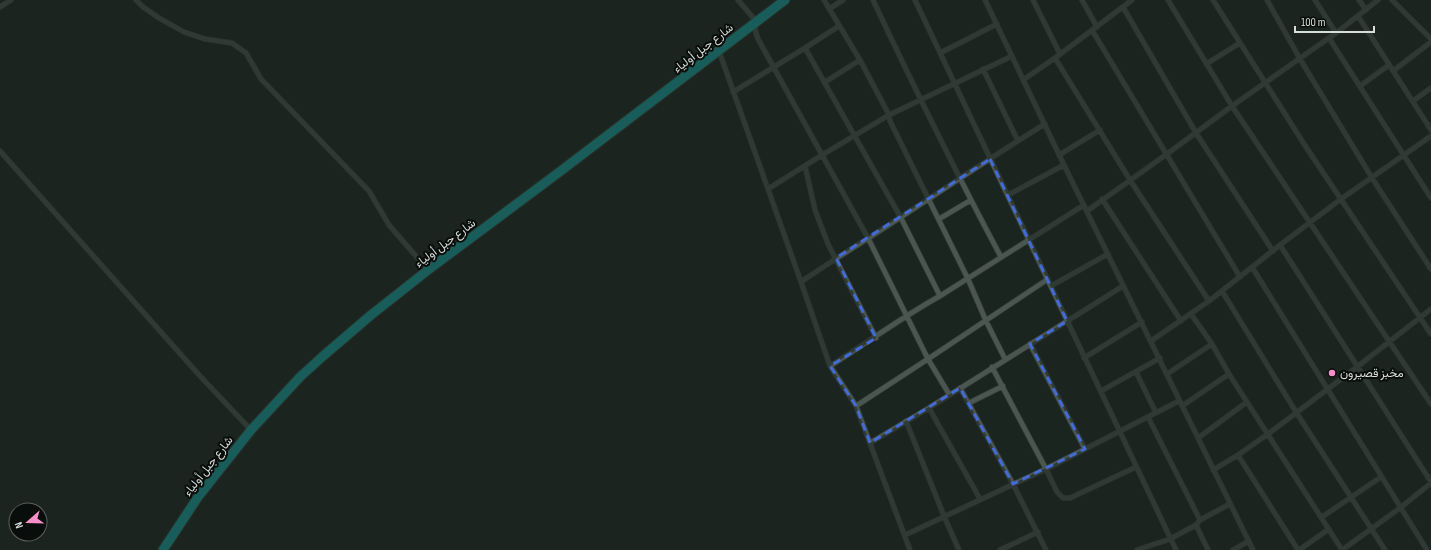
<svg xmlns="http://www.w3.org/2000/svg" width="1431" height="550" viewBox="0 0 1431 550" font-family="'Sofia Sans Condensed',Vazirmatn,sans-serif">
	<style>
		.lines { fill: none; stroke-linecap: round; stroke-linejoin: round }
		.street-casing { stroke: #38403b; stroke-width: 6 }
		.highway-casing { stroke: #38403b; stroke-width: 11 }
		.street { stroke: #4a564f; stroke-width: 4.5 }
		.highway { stroke: #14a29f; stroke-width: 9 }
		.marked { fill: none; stroke: #426bd8; stroke-width: 3; stroke-dasharray: 8 5; stroke-linejoin: round }
		.poi-dot { fill: #f98fca; stroke: #090d0b; stroke-width: 1.5 }
		.labels { text-anchor: middle; stroke-width: 4; stroke-linejoin: round; paint-order: stroke }
		.street-label { font-size: 12px; fill: #d7ddd9; stroke: #090d0b }
		.poi-label { font-size: 12px; fill: #d7ddd9; stroke: #090d0b; text-anchor: start }
	</style>
	<rect width="100%" height="100%" fill="#1b251f"/>
	<g class="lines">
		<defs>
			<path id="street" d="M136,0L143,7L159,18L184,32L205,39L232,43L246,53L261,79L369,191L389,225L428,270
				M738,0L756,21L755,30L758,39L868,238L928,359L949,394
				M824,0L860,60L889,115L890,121L968,279L986,321L1005,359
				M873,0C914,87 956,173 1001,257
				M915,0L1176,550
				M985,0L1064,165L1253,550
				M1033,0L1060,54
				M1082,0L1097,27
				M1168,0L1232,106L1431,404
				M1213,0L1304,144L1431,334
				M1267,0L1300,59L1372,178L1431,269
				M1315,0L1336,33
				M1359,0L1366,10
				M1392,0L1431,39
				M0,7L11,0
				M1123,7L1196,133L1273,251
				M829,9L843,0
				M1358,16L1431,130
				M1092,30L1240,277
				M1329,38L1431,198
				M805,48L901,218L940,296
				M719,51L801,282L830,366L856,406L910,550
				M940,53L997,24
				M1055,58L1130,180L1209,301
				M1206,64L1240,43
				M983,69L1018,141
				M1393,71L1431,42
				M1023,80L1055,58L1132,0
				M825,82L860,60
				M1360,86L1389,65
				M733,92L805,48L839,26
				M1413,101L1431,88
				M0,151L200,376L251,430
				M1059,155L1100,130
				M805,166L815,210L828,244L876,338
				M768,189L822,155L889,115L1012,56
				M1008,195L1064,165
				M1102,199L1181,321
				M1087,211L1167,154L1232,106L1336,33L1378,0
				M939,219L971,200
				M1280,245L1431,482
				M1252,267L1427,550
				M801,282C834,259 868,239 901,217C949,186 996,154 1045,124
				M1051,286L1108,254
				M1222,291L1296,412L1385,550
				M1191,314L1212,344L1229,374L1342,550
				M1151,341L1209,301L1280,245L1341,199L1431,136
				M1030,344L1085,449
				M1084,358L1142,322
				M830,366C867,343 902,317 940,296L1084,205
				M992,367L1046,469L1057,492L1063,498H1070L1136,467
				M1136,372L1156,413
				M1167,374L1212,344
				M960,388L1013,484L1046,550
				M1101,391L1160,358
				M969,403L1003,386
				M856,406L928,359L1048,279
				M1182,406L1229,374
				M929,408L980,499
				M1148,417L1200,520
				M906,421L944,516L959,550
				M1198,438L1247,402
				M870,443L929,408L1123,286
				M1238,455L1298,550
				M1213,470L1238,455L1268,434L1357,367L1431,309
				M1322,517L1381,477
				M1196,525L1208,550
				M905,535L1046,469L1179,401
				M1000,550L1038,532
				M1137,550L1170,539L1196,525L1200,520L1230,504
				M1233,550L1249,541
				M1299,550L1329,529
				M1342,550L1400,508L1431,483"/>
			<path id="highway" d="M163,550L198,497L251,430L300,377L322,357L371,315L428,270L562,170L785,0"/>
		</defs>
		<use href="#street" class="street-casing"/>
		<use href="#highway" class="highway-casing"/>
		<use href="#street" class="street"/>
		<use href="#highway" class="highway"/>
	</g>
	<path d="M0 0H1431V550H0ZM990,159L1067,321L1030,344L1085,449L1013,484L960,388L870,443L856,406L830,366L876,338L836,258Z" fill="#1b251f" fill-opacity=".55" fill-rule="evenodd"/>
	<path class="marked" d="M990,159L1067,321L1030,344L1085,449L1013,484L960,388L870,443L856,406L830,366L876,338L836,258Z"/>
	<circle class="poi-dot" cx="1332" cy="373" r="4"/>
	<g class="labels">
		<g class="street-label">
			<text transform="translate(703 48) rotate(-38)" y="4">شارع جبل أولياء</text>
			<text transform="translate(445 243) rotate(-37)" y="4">شارع جبل أولياء</text>
			<text transform="translate(208 466) rotate(-52)" y="4">شارع جبل أولياء</text>
		</g>
		<g class="poi-label">
			<text x="1340" y="377">مخبز قصيرون</text>
		</g>
	</g>
	<g transform="translate(28 522) rotate(250)"><circle r="19" fill="#090d0b" stroke="#5b605d"/>
	<path d="M0-3L7 15L0 10L-7 15Z" fill="#f98fca"/>
	<text y="-6" font-size="11" font-weight="bold" text-anchor="middle" fill="#d7ddd9">N</text>
	</g>
	<path d="M1295 26v6h79v-6" fill="none" stroke="#d7ddd9" stroke-width="2"/>
	<text x="1301" y="26" font-size="12" fill="#d7ddd9" stroke="#090d0b" stroke-width="3" paint-order="stroke">100 m</text>
</svg>
